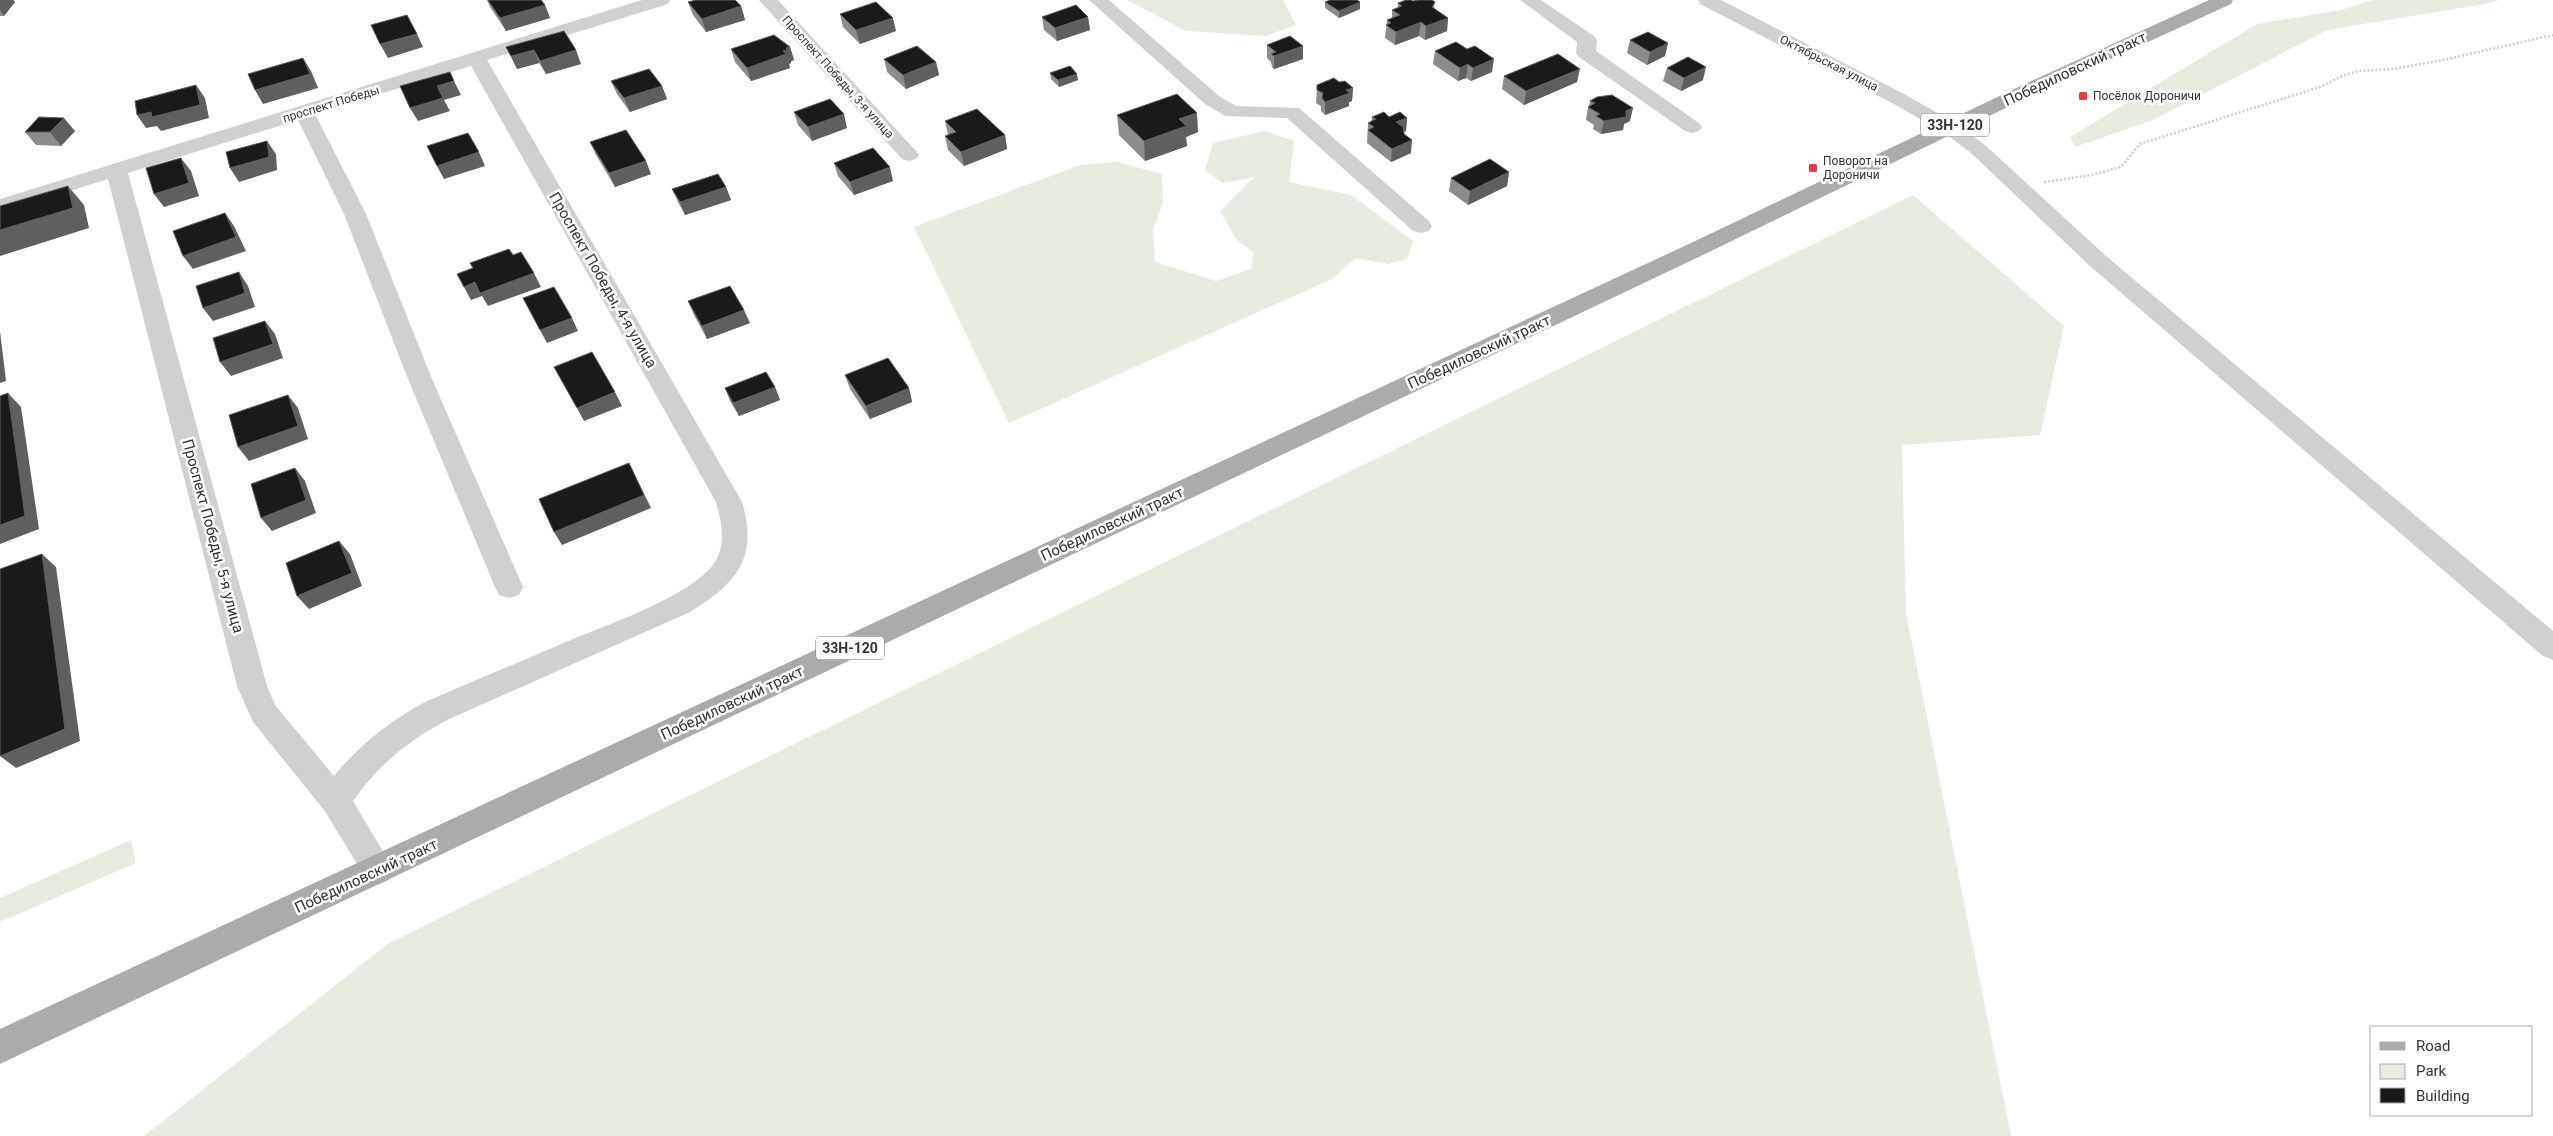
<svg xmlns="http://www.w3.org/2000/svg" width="2553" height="1136" viewBox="0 0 2553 1136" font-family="Roboto,sans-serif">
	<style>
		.green { fill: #e6ecdf }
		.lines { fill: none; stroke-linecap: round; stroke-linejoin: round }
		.path { stroke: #cdcdcd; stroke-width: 2.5; stroke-dasharray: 2 2; stroke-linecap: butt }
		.minor { fill: #d0d0d0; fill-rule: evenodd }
		.major { fill: #ababab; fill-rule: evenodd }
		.wall { fill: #8c8c8c }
		.shaded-wall { fill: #5f5f5f }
		.building { fill: #1a1a1a; stroke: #5f5f5f }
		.poi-dot { fill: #e63946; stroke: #fff; stroke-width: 2 }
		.labels { text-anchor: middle; stroke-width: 5; stroke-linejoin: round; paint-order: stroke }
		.far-street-label { font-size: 12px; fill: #333; stroke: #fff }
		.far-poi-label { font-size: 12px; fill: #333; stroke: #fff; text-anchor: start }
		.shield { fill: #fff; stroke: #707070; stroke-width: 1 }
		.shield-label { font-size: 14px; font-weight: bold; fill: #333 }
		.street-label { font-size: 15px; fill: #333; stroke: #fff }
	</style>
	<rect width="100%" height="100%" fill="#fff"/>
	<path class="green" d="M1127,0H1283L1296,25L1266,36L1186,31Z
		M2372,0H2499L2485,4L2327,30L2153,120L2075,147L2070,137L2257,24L2341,10Z
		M1265,131L1294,141L1289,182L1351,195L1413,241L1407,259L1388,264L1356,258L1332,279L1009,423L914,227L1080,165L1118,162L1162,174L1163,203L1153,229L1155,262L1216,281L1251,269L1254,253L1236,239L1220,211L1254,177L1223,183L1205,170L1213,143Z
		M1913,195L2064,326L2040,435L1902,445L1906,613L2011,1136H144L389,943Z
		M131,840L136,863L0,922V898Z"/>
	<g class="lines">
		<path class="path" d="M2044,182L2092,175L2121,167L2140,144L2320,87L2344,75L2359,71L2393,69L2443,60L2553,35"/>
		<path class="minor" d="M642,0H670L668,4L487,60L742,502C759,558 736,584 690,612L447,720C408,741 378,765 353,801L394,870L389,880L378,885L367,880L324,810L253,722L237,686L108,179L0,213V199ZM471,66L716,502C721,520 726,541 717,558C700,594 603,626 566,642C519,662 472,682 425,702C389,722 360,744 334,776L275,705L267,686L128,173L298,120L344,214L408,379L495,587L499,595L509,598L519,595L523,587L432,379L366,214L315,114Z
			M759,0H778L916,151L919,155L916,159L909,161L902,159Z
			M1089,0H1109L1219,96L1236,106L1299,108L1429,221L1432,226L1429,231L1421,233L1413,231L1287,118L1225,116L1205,104Z
			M1520,0H1541L1594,36L1597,40L1596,51L1699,123L1702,127L1699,131L1692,133L1685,131L1579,57L1576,53L1577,42Z
			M1698,0H1721L1906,95L1957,124L1985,145L2106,256L2553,631V660L2543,656L2090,266L1971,153L1943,132L1892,103L1700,4Z"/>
		<path class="major" d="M2209,0H2233L2231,4L2043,90L1707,253L0,1064V1029L1691,243L2029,82Z"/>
	</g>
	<path class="wall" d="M0,0H13L15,2L4,16H0Z
		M487,0H541L545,5L550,18L506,31L490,7Z
		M1413,1L1435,2L1434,8L1448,18L1447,31L1425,40L1419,36L1395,45L1385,38L1387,20L1392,18V10L1398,8V3Z
		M688,2L741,6L745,20L706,32L693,15Z
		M1325,2H1360V9L1339,18L1325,8Z
		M840,14L896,31L860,44L843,27Z
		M1042,17H1088L1090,30L1057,41L1044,30Z
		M564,31L581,64L546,74L539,63L517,69L506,47Z
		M1630,40L1668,43L1665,56L1647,65L1627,53Z
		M1267,45L1303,46V59L1274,69L1272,67L1271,62L1267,58Z
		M790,47L794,60L791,61V63L789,64L790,68L751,81L735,62L731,49Z
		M1435,51L1492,72L1471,81L1466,78L1458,81L1433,64Z
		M884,59L936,62L939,75L906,89L887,72Z
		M1667,68L1703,80L1681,91L1663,81Z
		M1050,73L1078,80L1059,87L1051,79Z
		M1504,76L1577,82L1524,105L1502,89Z
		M611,81L662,86L667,99L630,112L617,94Z
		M1339,82L1353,88L1352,101L1349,102V106L1325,115L1321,111V106L1316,103L1317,85Z
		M1590,101L1630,121L1624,124L1623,130L1601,134L1593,129L1594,125L1586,120L1588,107L1589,106Z
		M794,112L847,128L812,141L798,125Z
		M1117,115L1198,132L1186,137L1187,146L1145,161L1119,135Z
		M1372,117H1389L1407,118L1406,131L1404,132L1411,153L1391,162L1367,143L1368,123L1371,122Z
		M945,121L1005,135L1007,149L964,166L948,150L945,136L948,135Z
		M75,131L61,146L36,145L25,132Z
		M590,142L651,174L615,187L596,155Z
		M834,163L893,181L854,195L838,176Z
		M1509,172L1507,186L1468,205L1449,191L1451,178Z
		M726,187L731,200L685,215L678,202L672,189Z
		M688,301L750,323L707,339L694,315Z
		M845,375L909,388L912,402L870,419L850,389Z
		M775,387L780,400L739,416L730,401L725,388Z"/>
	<path class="shaded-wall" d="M0,0H13L15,2L4,16L0,10Z
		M1360,2V9L1339,18V11Z
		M545,5L550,18L506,31L500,18Z
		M741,6L745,20L706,32L702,19Z
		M1088,17L1090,30L1057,41L1055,28Z
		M893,18L896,31L860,44L856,30Z
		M1448,18L1447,31L1425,40L1426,26Z
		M1421,22L1419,36L1395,45L1396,32Z
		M417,34L423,47L388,58L380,44Z
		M1668,43L1665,56L1647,65L1650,52Z
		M1303,46V59L1274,69V56Z
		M790,47L794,60L791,61V63L789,64L790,68L751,81L747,68L783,51L786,48Z
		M534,50L539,63L517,69L511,56Z
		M576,50L581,64L546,74L540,61Z
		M303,58L311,71L318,88L263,104L255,90Z
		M1494,59L1492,72L1471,81L1473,68Z
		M936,62L939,75L906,89L903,75Z
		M1468,64L1466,78L1458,81L1460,68Z
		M1706,67L1703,80L1681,91L1684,78Z
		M1580,69L1577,82L1524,105L1526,91Z
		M1077,74L1078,80L1059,87L1058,80Z
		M454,81L461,95L444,100L450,111L418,121L410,108L437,86Z
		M196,85L205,98L209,118L161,131L157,126L146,128L137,115Z
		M662,86L667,99L630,112L624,98Z
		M1353,88L1352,101L1349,102V106L1325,115V102L1346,90Z
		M1633,108L1630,121L1624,124L1623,130L1601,134L1604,121Z
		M1197,113L1198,132L1186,137L1187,146L1145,161L1144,141L1179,119Z
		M844,114L847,128L812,141L808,127Z
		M64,118L75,131L61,146L50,132Z
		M1407,118L1406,131L1395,136L1396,122Z
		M1005,135L1007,149L964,166L961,152Z
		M1412,140L1411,153L1391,162L1392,149Z
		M267,141L276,154L277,170L239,182L230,168Z
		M479,152L485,166L444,179L437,166Z
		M181,158L191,171L199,196L164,207L154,194Z
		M646,161L651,174L615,187L609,173Z
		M890,167L893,181L854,195L850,182Z
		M1509,172L1507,186L1468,205L1470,191Z
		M68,186L84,205L89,228L0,256V230Z
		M726,187L731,200L685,215L680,202Z
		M225,213L234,226L246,251L193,269L183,256Z
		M239,272L248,286L255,307L213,321L203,308Z
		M534,273L541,287L488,306L482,296L471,300L464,287L475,282Z
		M744,310L750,323L707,339L702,326Z
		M572,318L578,331L547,343L540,330Z
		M265,321L275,334L283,358L231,376L220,362Z
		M0,331L6,381L0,383Z
		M775,387L780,400L739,416L733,403Z
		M909,388L912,402L870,419L866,406Z
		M615,392L622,406L584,421L577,408Z
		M8,393L21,407L39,529L0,544V525Z
		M288,395L298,408L308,439L249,461L238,447Z
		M629,463L651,508L562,545L554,532Z
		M295,468L305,481L316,513L272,531L261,518Z
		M339,541L350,554L362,586L309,609L297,596Z
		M42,554L56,567L80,741L16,768L0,756Z"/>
	<path class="building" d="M488,0H541L545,5L500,18Z
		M696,0H735L741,6L702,19L688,2Z
		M1330,0H1357L1360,2L1339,11L1325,2Z
		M1406,0H1411L1413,1L1418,0H1432L1435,2L1432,7L1448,18L1426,26L1421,22L1396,32L1386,25L1391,23L1387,20L1400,15L1392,10L1402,6L1398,3Z
		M876,2L893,18L856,30L840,14Z
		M1076,5L1088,17L1055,28L1042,17Z
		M407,15L417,34L380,44L371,25Z
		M564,31L576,50L540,61L534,50L511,56L506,47Z
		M1648,32L1668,43L1650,52L1630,40Z
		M774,35L790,47L786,48L787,50L783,51L786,54L747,68L731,49Z
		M1290,36L1303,46L1274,56L1271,54L1276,52L1267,45Z
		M1456,42L1467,49L1475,46L1494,59L1473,68L1468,64L1460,68L1435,51Z
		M917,46L936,62L903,75L884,59Z
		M1558,54L1580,69L1526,91L1504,76Z
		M1688,57L1706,67L1684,78L1667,68Z
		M303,58L310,74L255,90L248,74Z
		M1070,66L1077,74L1058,80L1050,73Z
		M649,69L662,86L624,98L611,81Z
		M450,72L454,81L437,86L443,98L410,108L400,86Z
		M1334,78L1339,82L1345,81L1353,88L1346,90L1350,93L1325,102L1322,98L1323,93L1317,90V85Z
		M196,85L200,105L152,117L151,112L137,115L135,101Z
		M1177,94L1197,113L1179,119L1186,126L1144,141L1117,115Z
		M1612,95L1633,108L1626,111V117L1604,121L1596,116L1600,114L1588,107L1595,103L1590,101L1597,97Z
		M830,99L844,114L808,127L794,112Z
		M977,109L1005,135L961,152L945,136L956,132L945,121Z
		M1384,112L1389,117L1400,112L1407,118L1396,122L1403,127L1404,134L1412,140L1392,149L1368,130L1374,127L1368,123L1376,119L1372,117Z
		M39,117L64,118L50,132H25Z
		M626,130L646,161L609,173L590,142Z
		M468,133L479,152L437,166L427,146Z
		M267,141L269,157L230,168L226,152Z
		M873,148L890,167L850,182L834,163Z
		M181,158L189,183L154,194L146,168Z
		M1490,159L1509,172L1470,191L1451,178Z
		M718,174L726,187L680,202L672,189Z
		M68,186L73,208L0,230V206Z
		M225,213L236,237L183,256L173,231Z
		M509,249L513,255L521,252L534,273L480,293L475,282L464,287L457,274L473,268L470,263Z
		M239,272L245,293L203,308L196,286Z
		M730,286L744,310L702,326L688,301Z
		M554,287L572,318L540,330L523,298Z
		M265,321L273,344L220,362L213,338Z
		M592,352L615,392L577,408L554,367Z
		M888,358L909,388L866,406L845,375Z
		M766,372L775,387L733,403L725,388Z
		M8,393L25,516L0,525V396Z
		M288,395L298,426L238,447L229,415Z
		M629,463L644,495L554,532L539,499Z
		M295,468L306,500L261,518L251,484Z
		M339,541L352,573L297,596L286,563Z
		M42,554L65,729L0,756V569Z"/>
	<g class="poi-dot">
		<rect x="2078" y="91" width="10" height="10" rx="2.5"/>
		<rect x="1808" y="163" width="10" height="10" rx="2.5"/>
	</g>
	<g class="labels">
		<g class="far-street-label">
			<text transform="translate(1829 63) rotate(27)" y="4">Октябрьская улица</text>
			<text transform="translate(838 77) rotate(48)" y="4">Проспект Победы, 3-я улица</text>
			<text transform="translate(331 104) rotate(-17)" y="4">проспект Победы</text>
		</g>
		<g class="far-poi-label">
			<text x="2093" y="100">Посёлок Дороничи</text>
			<text x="1823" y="165">Поворот на<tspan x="1823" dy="14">Дороничи</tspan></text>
		</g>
		<g class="shield">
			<rect x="1921" y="113.5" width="68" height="23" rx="4"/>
			<rect x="816" y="636.5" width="68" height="23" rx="4"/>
		</g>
		<g class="shield-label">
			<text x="1955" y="130">33Н-120</text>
			<text x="850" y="653">33Н-120</text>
		</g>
		<g class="street-label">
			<text transform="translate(2075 69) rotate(-25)" y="5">Победиловский тракт</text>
			<text transform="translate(603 280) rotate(60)" y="5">Проспект Победы, 4-я улица</text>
			<text transform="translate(1479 352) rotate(-25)" y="5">Победиловский тракт</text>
			<text transform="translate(1112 524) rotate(-25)" y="5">Победиловский тракт</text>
			<text transform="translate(213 536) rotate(75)" y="5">Проспект Победы, 5-я улица</text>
			<text transform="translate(732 703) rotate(-25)" y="5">Победиловский тракт</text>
			<text transform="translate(366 876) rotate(-25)" y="5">Победиловский тракт</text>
		</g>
	</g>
	<rect x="2370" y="1026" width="162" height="90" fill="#ffffff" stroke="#adadad"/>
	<rect x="2380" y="1042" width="25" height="8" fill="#ababab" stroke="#adadad"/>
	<text x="2416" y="1051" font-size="15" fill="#333333">Road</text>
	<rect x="2380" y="1064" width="25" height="15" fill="#e6ecdf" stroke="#adadad"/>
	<text x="2416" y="1076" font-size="15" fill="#333333">Park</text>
	<rect x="2380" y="1088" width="25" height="15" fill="#1a1a1a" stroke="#adadad"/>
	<text x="2416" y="1101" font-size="15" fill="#333333">Building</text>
</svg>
